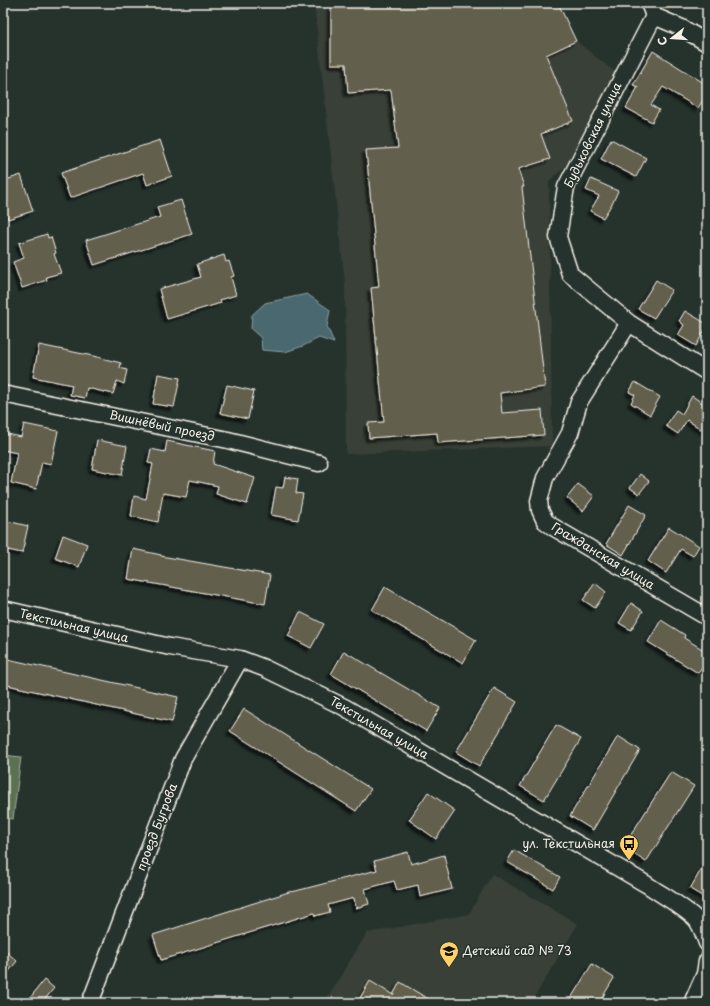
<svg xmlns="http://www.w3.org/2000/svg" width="710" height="1006" viewBox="0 0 710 1006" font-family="'Playpen Sans',sans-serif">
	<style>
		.built { fill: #394037 }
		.green { fill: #5b7053; stroke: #a8b09e }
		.water { fill: #4a6870; stroke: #8e9fa0 }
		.building { fill: #645f4d; stroke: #f4f1e8; filter: url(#shadow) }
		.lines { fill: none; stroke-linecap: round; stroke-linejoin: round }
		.minor-casing { stroke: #f4f1e8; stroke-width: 19 }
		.minor { stroke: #26332d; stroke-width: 16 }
		.labels { text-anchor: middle; stroke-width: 3; stroke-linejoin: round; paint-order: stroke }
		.street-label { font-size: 12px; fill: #f4f1e8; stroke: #26332d }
		.poi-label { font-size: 12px; fill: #f4f1e8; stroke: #26332d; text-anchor: end }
	</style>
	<defs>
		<filter id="shadow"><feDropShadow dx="-3.5" dy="3.5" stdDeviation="1" flood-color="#0009"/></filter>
	</defs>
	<rect width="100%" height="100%" fill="#26332d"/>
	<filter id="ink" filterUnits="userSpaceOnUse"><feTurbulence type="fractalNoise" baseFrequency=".025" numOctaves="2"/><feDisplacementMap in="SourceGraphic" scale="8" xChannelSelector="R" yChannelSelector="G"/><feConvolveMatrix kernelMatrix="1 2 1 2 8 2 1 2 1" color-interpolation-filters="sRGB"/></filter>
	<g filter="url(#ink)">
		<path class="built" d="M314,3H558L576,41L620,76L580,153L549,181L552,446L346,454L345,283Z
			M492,874L578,924L531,1003H324L367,933L469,914Z"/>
		<path class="green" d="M3,755L21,757L13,819L5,818L3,832Z"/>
		<path class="water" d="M307,294L330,310L327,326L334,343L319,338L303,346L285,352L262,350L261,338L251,329L252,315L265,303Z"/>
		<path class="building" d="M331,3H558L576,41L546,55L573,121L541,134L550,159L518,169L524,187H522L545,387L500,393L502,413L542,410L544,435L438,443L437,433L369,438L368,423L384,422L371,288L379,287L366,150L398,148L391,90L348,93L346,64H331Z
			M653,51L707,85V94L698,108L663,87L651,105L659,110L652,122L626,108L638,87L633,85Z
			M611,139L646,158L636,177L601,159Z
			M160,140L172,176L147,185L143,173L70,198L61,173Z
			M21,175L33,211L8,219L3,204V181Z
			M591,179L618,191L613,202L603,218L590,211L599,196L586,190Z
			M181,200L192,234L94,265L86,240L160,217L157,207Z
			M47,234L48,238L51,237L56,253L54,254L61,273L46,277L47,280L22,288L13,262L24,258L19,243Z
			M224,255L226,262L229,261L234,276L231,277L236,295L220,300L221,303L167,319L159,289L201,277L197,264Z
			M656,280L672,290L654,318L638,309Z
			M685,311L707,324V326L696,346L678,335L684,325L679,321Z
			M39,345L93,356L121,363L120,368L127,370L124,384L117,381L113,394L87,388L85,398L70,395L72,385L33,377Z
			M158,374L180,378L174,407L153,404Z
			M635,382L660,397L650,415L631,403L635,395L629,392Z
			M227,385L254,391L248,419L220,413Z
			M692,396L707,406V433L687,420L678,434L666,426L676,410L682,414Z
			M24,424L58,431L51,464L42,462L36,489L11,483L17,453L3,450V433L21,437Z
			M97,440L127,446L122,475L92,469Z
			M167,441L215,451L213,464L255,478L247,504L216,494L218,486L190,480L186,497L163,493L158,522L131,516L134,496L146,499L153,464L148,463L151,449L165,452Z
			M640,474L649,481L639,494L630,488Z
			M285,477L298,479L296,493L303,494L298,520L271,515L276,487L283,488Z
			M578,484L594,496L583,511L567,498Z
			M629,505L646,515L623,555L606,544Z
			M3,520L28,526L22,553L3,549Z
			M669,527L699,546L693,556L681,549L666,573L648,561Z
			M63,535L87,544L79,567L55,558Z
			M133,549L161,555V556L270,575L265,604L128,579Z
			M595,583L606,592L595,608L583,600Z
			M385,587L476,640L463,663L372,610Z
			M631,603L643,611L631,630L619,623Z
			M300,612L324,624L311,648L288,636Z
			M661,620L685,635L684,638L707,652V659L698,673L648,642Z
			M344,651L440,708L426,731L331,674Z
			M3,658L178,697L172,722L3,684Z
			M494,688L517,702L479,766L456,752Z
			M244,709L371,789L356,811L230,731Z
			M556,725L581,739L544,800L520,786Z
			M618,736L640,750L593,830L570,816Z
			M671,772L694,786L646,862L623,847Z
			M428,792L455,811L436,839L409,820Z
			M514,850L560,877L553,889L507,862Z
			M408,852L411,864L444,855L452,889L420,897L418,885L397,890L394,881L365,889L369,904L356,908L354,898L328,905L330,912L315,916L314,913L161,960L153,935L292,891V892L377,870L374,861Z
			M707,859V899L690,889Z
			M3,949L17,961L3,979Z
			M592,964L614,978L599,1003H568Z
			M44,980L54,988L42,1003H26Z
			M370,981L393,995L400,982L435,1003H357Z"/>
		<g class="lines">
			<defs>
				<path id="minor" d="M649,3L654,16L566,187L558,237L570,274L629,323L707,372
					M654,16L682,28L707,43
					M629,323L579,402L570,433L545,478L539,501L540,510L545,521L553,527L707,617
					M3,394L228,440L319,463
					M3,609L170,647L240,659L264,668L344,707L646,884C662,895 681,905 695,918C701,924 704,935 707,943
					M90,1003L183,759L240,659
					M692,1003L705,974L707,961"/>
			</defs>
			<use href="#minor" class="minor-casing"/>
			<use href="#minor" class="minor"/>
		</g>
	</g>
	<defs>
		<symbol id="bus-pin" viewBox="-11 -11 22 30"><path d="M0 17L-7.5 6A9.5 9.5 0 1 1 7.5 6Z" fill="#ffd166" stroke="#26332d"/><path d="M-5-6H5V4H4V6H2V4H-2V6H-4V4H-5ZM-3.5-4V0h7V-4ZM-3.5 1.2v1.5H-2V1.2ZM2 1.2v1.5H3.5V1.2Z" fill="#111"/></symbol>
		<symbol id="school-pin" viewBox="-11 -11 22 30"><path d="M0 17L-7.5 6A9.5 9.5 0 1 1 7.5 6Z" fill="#ffd166" stroke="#26332d"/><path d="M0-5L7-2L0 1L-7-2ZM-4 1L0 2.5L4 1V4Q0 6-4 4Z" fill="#111"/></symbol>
	</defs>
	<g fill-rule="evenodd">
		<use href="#bus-pin" x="618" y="833" width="22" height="30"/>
		<use href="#school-pin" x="438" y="940" width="22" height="30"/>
	</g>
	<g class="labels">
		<g class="street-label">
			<text transform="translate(593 135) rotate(-64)" y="4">Будьковская улица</text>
			<text transform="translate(162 426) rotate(12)" y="4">Вишнёвый проезд</text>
			<text transform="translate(603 556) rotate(31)" y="4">Гражданская улица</text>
			<text transform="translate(74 626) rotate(13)" y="4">Текстильная улица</text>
			<text transform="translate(379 728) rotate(30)" y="4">Текстильная улица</text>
			<text transform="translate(157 827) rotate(-69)" y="4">проезд Бугрова</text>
		</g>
		<g class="poi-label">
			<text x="615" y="848">ул. Текстильная</text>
			<text x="463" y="955" text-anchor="start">Детский сад № 73</text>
		</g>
	</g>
	<rect width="710" height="1006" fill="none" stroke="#26332d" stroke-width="16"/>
	<rect x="8" y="8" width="694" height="990" fill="none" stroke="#f4f1e8" stroke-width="1.5" filter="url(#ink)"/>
	<g transform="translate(672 38) rotate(253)" stroke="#26332d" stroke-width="3" paint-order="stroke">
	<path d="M0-3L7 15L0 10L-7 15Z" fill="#f4f1e8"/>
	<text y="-6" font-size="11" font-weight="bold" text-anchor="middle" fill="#f4f1e8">С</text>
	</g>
</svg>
